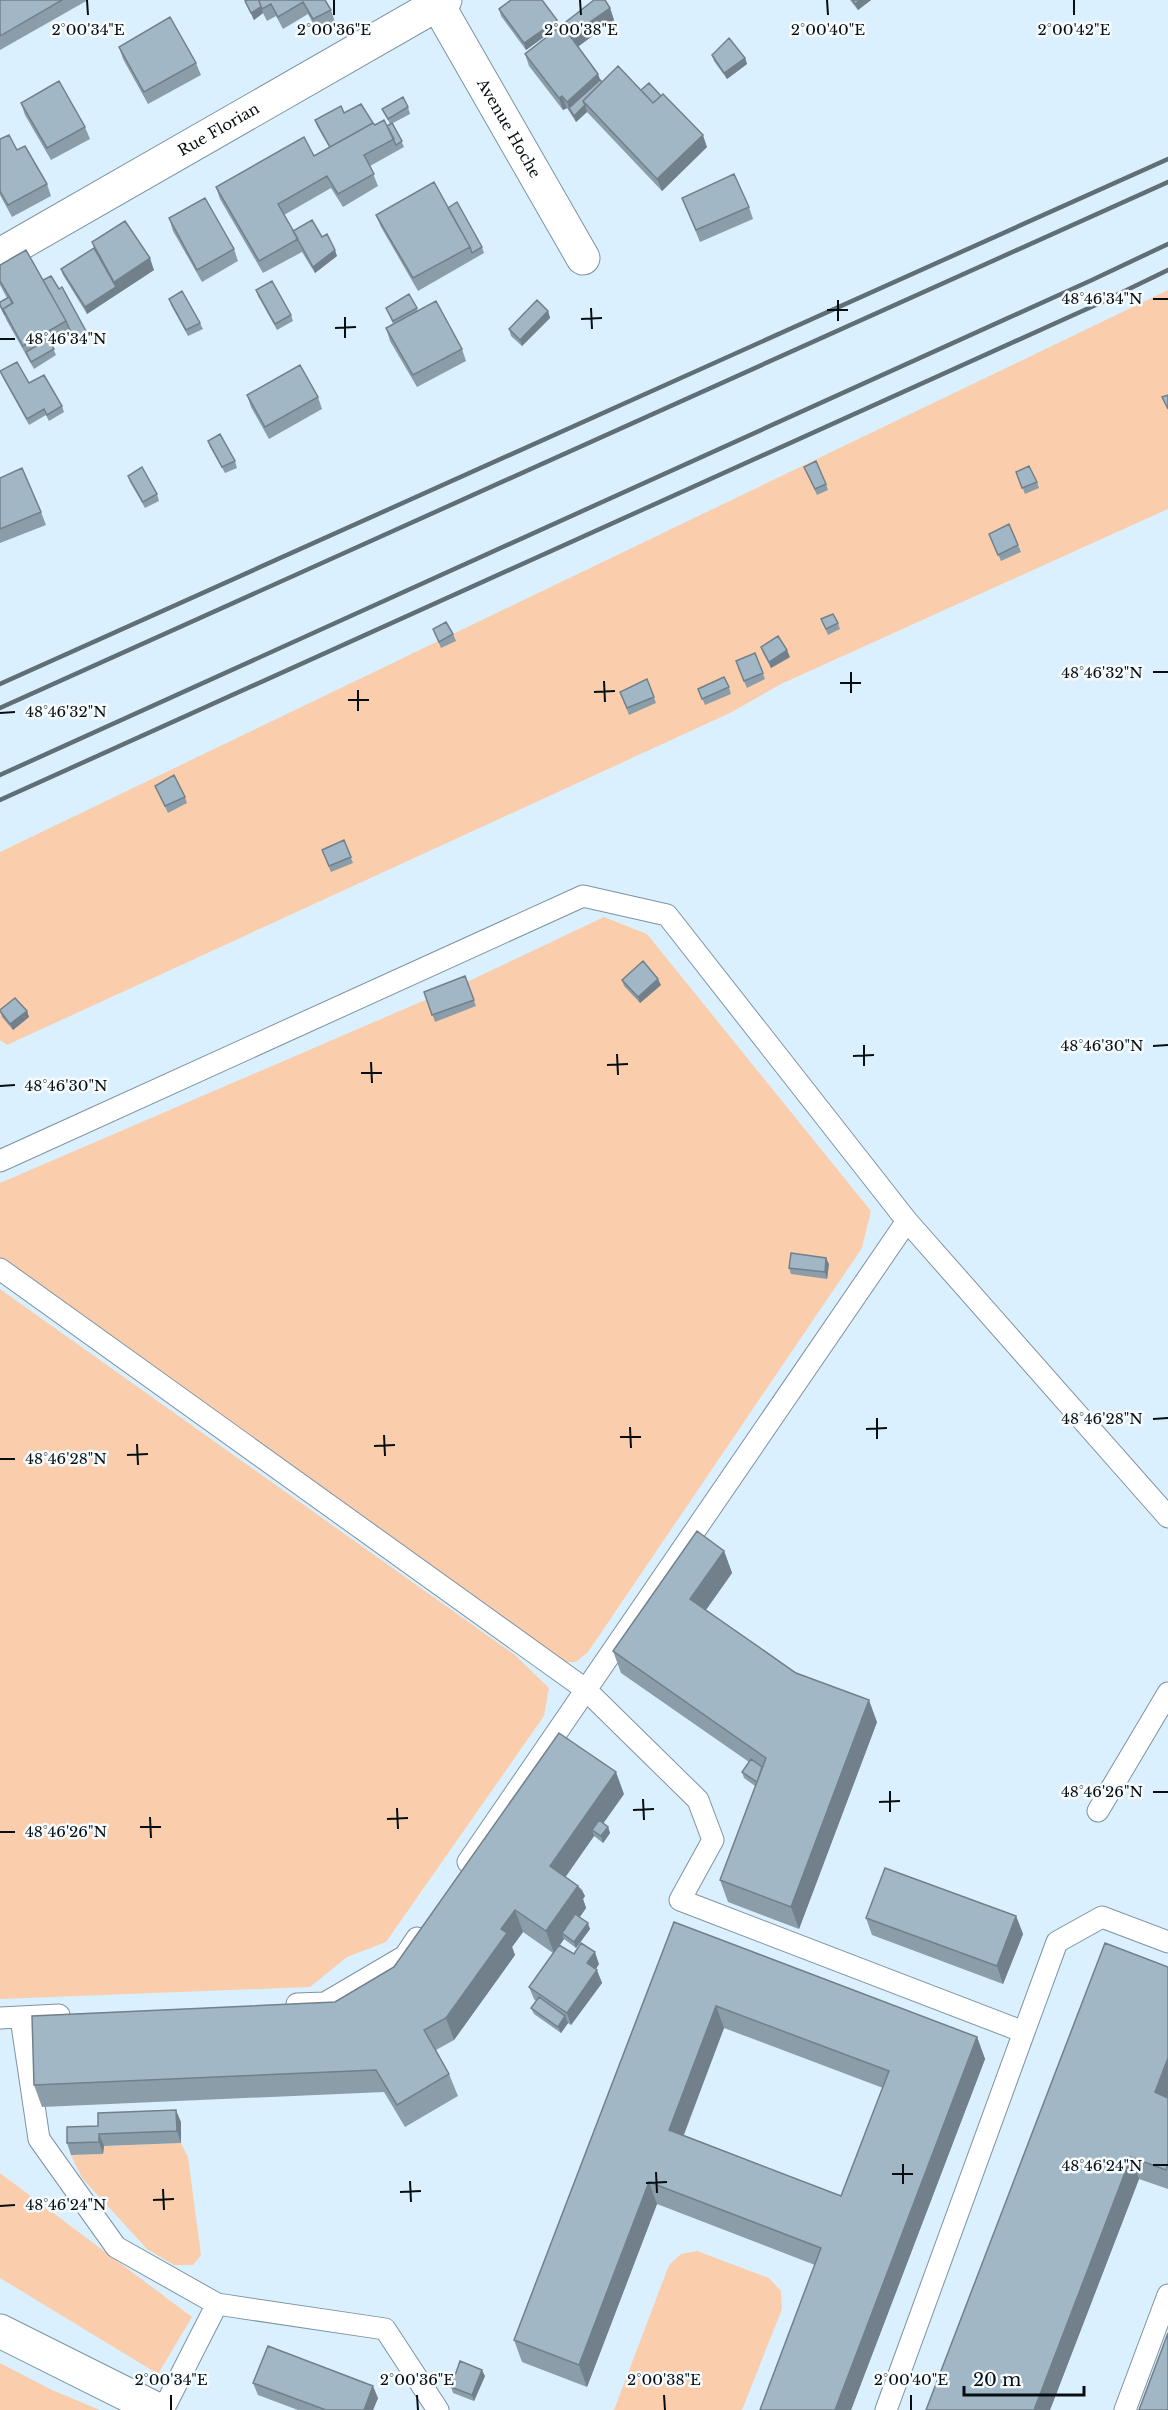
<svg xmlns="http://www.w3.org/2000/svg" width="1168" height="2410" viewBox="0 0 1168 2410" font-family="'Libre Baskerville',serif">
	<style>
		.green { fill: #faceac }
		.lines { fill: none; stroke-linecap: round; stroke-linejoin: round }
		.service-casing { stroke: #7e93a0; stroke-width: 23 }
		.minor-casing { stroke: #7e93a0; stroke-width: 35 }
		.tertiary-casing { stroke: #7e93a0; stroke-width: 35 }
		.service { stroke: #fff; stroke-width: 21 }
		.minor { stroke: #fff; stroke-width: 33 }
		.tertiary { stroke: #fff; stroke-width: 33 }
		.rail { stroke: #606e76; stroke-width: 4.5 }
		.wall { fill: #8a9da9; fill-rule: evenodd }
		.shaded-wall { fill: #71808a }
		.building { fill: #a1b7c5; stroke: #71808a; stroke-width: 1.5; fill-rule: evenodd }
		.ticks { fill: none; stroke: #060e12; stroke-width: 2 }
		.labels { text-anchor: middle; stroke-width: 5; stroke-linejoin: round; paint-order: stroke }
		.street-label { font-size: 15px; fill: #060e12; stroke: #f6fbfd }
		.ticks-label { font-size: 15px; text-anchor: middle; fill: #060e12; stroke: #f6fbfd; stroke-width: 5; stroke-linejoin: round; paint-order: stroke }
	</style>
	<rect width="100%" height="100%" fill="#daf0ff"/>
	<path class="green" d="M1168,290V509L781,684L730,713L7,1045L0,1040V852Z
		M604,917L647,934L871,1211L862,1248L588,1652L576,1662H555L0,1264V1183L467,982Z
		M0,1289L515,1655L549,1688L544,1716L386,1942L347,1957L310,1987L0,1999Z
		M181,2143L188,2157L201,2255L193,2265H174L147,2249L82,2178L71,2155L103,2154L104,2146Z
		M0,2173L192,2317L158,2374L0,2278Z
		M697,2251L769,2278L781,2291L782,2309L742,2410H614L669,2265L681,2254Z
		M0,2363L52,2390L100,2410H0Z"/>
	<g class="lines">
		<defs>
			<path id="service" d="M0,1161L583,896L667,915L907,1221L468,1862
				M907,1221L1168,1517
				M0,1269L585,1689L698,1800L713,1840L680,1900L1024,2032L1057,1942L1102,1917L1168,1942
				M1098,1811L1168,1693
				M297,2004L325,2003L405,1956L417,1938
				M0,2018L59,2015
				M21,2018L39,2139L116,2247L217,2304L163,2410
				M217,2304L385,2329L438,2410
				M886,2410L1024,2032
				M1125,2410L1168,2295"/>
			<g id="minor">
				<path id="s1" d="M435,0L583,258"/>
				<path id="s2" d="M0,255L445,0"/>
			</g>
			<path id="tertiary" d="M0,2331L158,2410"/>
		</defs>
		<use href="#service" class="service-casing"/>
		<use href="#minor" class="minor-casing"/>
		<use href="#tertiary" class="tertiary-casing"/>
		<use href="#service" class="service"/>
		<use href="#minor" class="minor"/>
		<use href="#tertiary" class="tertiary"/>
		<path class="rail" d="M0,684L1168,159
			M0,708L1168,182
			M0,775L1092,280L1168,244
			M0,800L1100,303L1168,270"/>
	</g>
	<path class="wall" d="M0,0H88L0,50Z
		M325,0L331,10L335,22L317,31L308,14L283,29L276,16L267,21L263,13L254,20L245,1Z
		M850,0H871L858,10Z
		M610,8L614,20L578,46L598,74L600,80L602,82L641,90L707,147L662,191L587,112L576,122L567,108L563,110L529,66L525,54Z
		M499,9L559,26L526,50L501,16Z
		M119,47L196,63L201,75L148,104L123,59Z
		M712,55L745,58L747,64L727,79L714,61Z
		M21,103L85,127L90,139L51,160L25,115Z
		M408,107L410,114L393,123L404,147L370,166L378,186L343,207L331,188L284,215L293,231L322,237L337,256L315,273L302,252L263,273L220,199L216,187L314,156L329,147L317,126L315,120L344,113L373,123L375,125L387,126L390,124L382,109Z
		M0,139L17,150L47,184L51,196L12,217L0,195Z
		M682,198L749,207L753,219L700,242Z
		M448,208L482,247L484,253L418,291L381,227L376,215Z
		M169,218L234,249L238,261L202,282L173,231Z
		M92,242L154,270L87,314L63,275L61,269L94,248Z
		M0,265L43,280L59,289L87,333L90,339L78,345L71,333L51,344L56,355L34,369L7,321L0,306V302L7,298L0,285Z
		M256,290L291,315L293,321L277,330L258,296Z
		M169,299L200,323L203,329L188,336L171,305Z
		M386,308H417L418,311L462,349L466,361L417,387L390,341L386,328L393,324Z
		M548,311L550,318L522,346L511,336L509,329Z
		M0,371L29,383L62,406L64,412L49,421L46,415L29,425L3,378Z
		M247,395L318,397L322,409L269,439L251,407Z
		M208,441L235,461L237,468L225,473L210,447Z
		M804,467L826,484L828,490L817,495Z
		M1016,472L1037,482L1039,488L1025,494Z
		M128,476L157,494L159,501L145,508L130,482Z
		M0,478L41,512L46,525L0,543Z
		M989,534L1018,545L1021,552L1001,561Z
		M821,619L838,623L840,629L828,635Z
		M433,629L453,634L456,641L441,648Z
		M761,647L790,657L771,668L763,653Z
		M755,653L765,679L747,688L738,668Z
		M647,679L656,703L629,715L620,692Z
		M729,687L731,694L705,705L698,689Z
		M155,786L185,797L187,803L168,813Z
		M344,840L353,863L331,872L322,850Z
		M465,976L476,1006L435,1022L424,992Z
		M622,980L661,985L640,1003L624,986Z
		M0,1010L27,1011L29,1017L13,1030L2,1017Z
		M829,1264L827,1279L791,1274L789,1268Z
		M724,1551L732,1573L706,1610L796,1673L877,1722L799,1929L728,1902L720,1880L755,1786L744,1778L742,1772L749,1762L621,1673L613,1651Z
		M624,1794L603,1824L608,1827L610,1833L603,1843L594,1836L565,1877L585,1896L583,1899L586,1908L580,1917L590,1929L576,1948L564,1939L560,1945L574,1954L599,1964L596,1969L602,1983L571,2025L568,2023L561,2033L534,2014L531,2008L536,2001L534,1999L529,1987L553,1953L523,1932L512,1947L515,1955L454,2040L436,2050L449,2074L458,2096L405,2127L384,2092L42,2107L34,2085L335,2002L394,1967Z
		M1016,1916L1023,1934L1003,1984L872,1935L866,1918Z
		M674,1922L977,2037L985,2059L851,2410H760L815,2265L657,2204L587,2387L522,2362L514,2340ZM724,2028L883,2088L841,2196L684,2135Z
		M1168,1967V2189L1139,2179L1050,2410Z
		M181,2122V2143L104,2146L103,2154L71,2155L67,2143L98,2126Z
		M485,2376L474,2401L453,2393L451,2387Z
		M253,2383L378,2398L373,2410H298L258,2395Z"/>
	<path class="shaded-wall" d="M860,0H871L858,10L855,4Z
		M261,7L263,13L254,20L251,13Z
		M610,8L614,20L575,49L570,36Z
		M557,20L559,26L526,50L524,43Z
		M745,58L747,64L727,79L724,73Z
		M598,74L603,87L569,108L567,102Z
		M562,96L567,108L563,110L559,98Z
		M585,105L587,112L576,122L574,116Z
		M703,135L707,147L662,191L657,179Z
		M335,250L337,256L315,273L313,267Z
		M150,258L154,270L87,314L85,307L116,287L114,282Z
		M548,311L550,318L522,346L520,340Z
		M787,650L790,657L771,668L769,662Z
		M658,979L661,985L640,1003L638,997Z
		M27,1011L29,1017L13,1030L10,1024Z
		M826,1258L829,1264L827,1279L825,1272Z
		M724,1551L732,1573L698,1621L690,1599Z
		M869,1700L877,1722L799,1929L791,1907Z
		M616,1772L624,1794L596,1833L592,1830L594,1836L560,1885L550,1866Z
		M608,1827L610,1833L603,1843L601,1836Z
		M578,1886L582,1890L585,1896L583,1899L586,1908L566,1936L562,1933L564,1939L554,1953L546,1931Z
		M515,1910L523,1932L512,1947L515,1955L454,2040L446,2018L501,1929Z
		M1016,1916L1023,1934L1003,1984L997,1966Z
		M588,1923L590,1929L576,1948L574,1942Z
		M595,1952L599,1964L591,1976L587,1963Z
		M597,1970L602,1983L571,2025L567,2013Z
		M716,2006L724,2028L677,2152L669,2130Z
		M565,2016L568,2023L561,2033L558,2027Z
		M977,2037L985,2059L851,2410H835Z
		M1168,2058V2101L1155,2092Z
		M176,2110L181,2122V2143L177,2131Z
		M99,2134L104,2146L103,2154L99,2142Z
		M1131,2157L1139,2179L1050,2410H1034Z
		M649,2182L657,2204L587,2387L579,2365Z
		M482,2370L485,2376L474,2401L472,2395Z
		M373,2386L378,2398L373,2410H364Z"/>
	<path class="building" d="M0,0H62L0,36Z
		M248,0H260L259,1L261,7L251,13L245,1Z
		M260,0H325L331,10L313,19L303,2L278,17L271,4L262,9L259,1Z
		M511,0H542L557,20L524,43L499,9Z
		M594,0H605L610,8L570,36L598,74L567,102L562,96L559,98L525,54Z
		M853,0H860L855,4Z
		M170,17L196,63L144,92L119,47Z
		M729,38L745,58L724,73L712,55Z
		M618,66L653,103L663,94L703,135L657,179L583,101Z
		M600,80L602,82L583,101L585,105L574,116L569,108Z
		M59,81L85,127L47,148L21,103Z
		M649,83L661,96L653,103L641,90Z
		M403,97L408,107L388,119L382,109Z
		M361,104L373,123L330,147L315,120L341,106L344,113Z
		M384,120L394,139L364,155L374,174L338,194L327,176L278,204L298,239L259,261L216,187L304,137L314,156L373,123L375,125Z
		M392,123L402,141L396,145L387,126Z
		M9,135L17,150L25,146L47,184L8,205L0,191V139Z
		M734,174L749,207L696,230L682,198Z
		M434,182L470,247L413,278L376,215Z
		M205,198L234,249L197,270L169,218Z
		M457,202L482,247L472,253L470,247L448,208Z
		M312,220L322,237L327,234L335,250L313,267L293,231Z
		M125,221L150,258L114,282L92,242Z
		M94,248L116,287L85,307L61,269Z
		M26,250L66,321L23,346L3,309L13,303L0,281V265Z
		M51,276L59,289L62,287L87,333L75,339L69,328L66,321L43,280Z
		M272,281L291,315L275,324L256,290Z
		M182,291L200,323L186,330L169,299Z
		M409,294L417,308L393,321L386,308Z
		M9,297L12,303L3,309L5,315L0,305V302Z
		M537,300L548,311L520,340L509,329Z
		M436,301L462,349L413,375L386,328Z
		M48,339L54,349L31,362L26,352Z
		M17,362L29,383L44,375L62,406L47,415L44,409L27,419L0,371Z
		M300,365L318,397L265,427L247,395Z
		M1168,395V409L1162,397Z
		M220,434L235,461L222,467L208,441Z
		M816,461L826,484L815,489L804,467Z
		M1029,466L1037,482L1022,488L1016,472Z
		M142,467L157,494L143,502L128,476Z
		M22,468L41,512L0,529V478Z
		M1009,524L1018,545L998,555L989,534Z
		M833,614L838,623L826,629L821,619Z
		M446,622L453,634L439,642L433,629Z
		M778,636L787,650L769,662L761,647Z
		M755,653L763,673L744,681L736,661Z
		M724,677L729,687L702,699L698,689Z
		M647,679L654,697L627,708L620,692Z
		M174,775L185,797L165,806L155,786Z
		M344,840L351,857L329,866L322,850Z
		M643,961L658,979L638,997L622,980Z
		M465,976L474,1000L432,1015L424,992Z
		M15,998L27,1011L10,1024L0,1011V1010Z
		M791,1253L826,1258L825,1272L789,1268Z
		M697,1531L724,1551L690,1599L796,1673L869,1700L791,1907L720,1880L766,1758L613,1651Z
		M559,1733L616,1772L550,1866L578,1886L546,1931L515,1910L501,1929L507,1933L446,2018L424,2030L449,2074L397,2105L376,2070L34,2085L32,2016L335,2002L394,1967Z
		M751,1759L762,1767L757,1782L742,1772Z
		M599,1820L608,1827L601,1836L592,1830Z
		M885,1868L1016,1916L997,1966L866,1918Z
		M575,1914L588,1923L574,1942L562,1933Z
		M674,1922L977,2037L835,2410H760L821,2248L649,2182L579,2365L514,2340ZM716,2006L889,2071L841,2196L669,2130Z
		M581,1943L595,1952L587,1963L597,1970L567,2013L529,1987L559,1945L574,1954Z
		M1105,1943L1168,1967V2058L1155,2092L1168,2098V2164L1166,2170L1131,2157L1034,2410H926Z
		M539,1997L565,2016L558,2027L531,2008Z
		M176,2110L177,2131L99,2134V2142L67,2143V2127L98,2126V2113Z
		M1168,2333V2410H1139Z
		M268,2346L373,2386L364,2410H326L253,2383Z
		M460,2361L482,2370L472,2395L451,2387Z"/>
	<path class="ticks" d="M87,0L88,15M334,0V15M580,0L581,15M827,0L828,15M1074,0V15M1153,299H1168M838,300V321M591,308L592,329M827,310H848M345,317V338M581,319L602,318M335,328L356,327M0,339H15M851,672V693M1153,672H1168M604,681L605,702M840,683H861M358,690V711M594,692L615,691M348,700H369M0,713L15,712M864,1045V1066M1153,1046L1168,1045M617,1054L618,1075M853,1056L874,1055M371,1062L372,1083M607,1065L628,1064M361,1073H382M0,1086L15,1085M877,1418V1439M1153,1419L1168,1418M630,1427L631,1448M866,1429L887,1428M384,1435L385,1456M620,1437H641M137,1444L138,1465M374,1446L395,1445M127,1455L148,1454M0,1459H15M890,1791V1812M1153,1792H1168M643,1799L644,1820M879,1802L900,1801M397,1808L398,1829M633,1810L654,1809M150,1817L151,1838M387,1819L408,1818M140,1827H161M0,1832H15M903,2164V2184M1153,2165H1168M656,2172L657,2193M892,2174H913M410,2181L411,2202M646,2183L667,2182M163,2189L164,2210M400,2192L421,2191M153,2200L174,2199M0,2206L15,2205M171,2395V2410M417,2395L418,2410M664,2395L665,2410M911,2395V2410"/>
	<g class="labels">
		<g class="street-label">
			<text dy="5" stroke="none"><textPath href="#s1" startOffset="148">Avenue Hoche</textPath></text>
			<text dy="5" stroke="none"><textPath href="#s2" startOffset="252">Rue Florian</textPath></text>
		</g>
	</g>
	<g class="ticks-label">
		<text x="88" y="35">2°00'34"E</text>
		<text x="334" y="35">2°00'36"E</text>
		<text x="581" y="35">2°00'38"E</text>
		<text x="828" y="35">2°00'40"E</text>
		<text x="1074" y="35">2°00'42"E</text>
		<text x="1102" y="304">48°46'34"N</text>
		<text x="66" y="344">48°46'34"N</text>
		<text x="1102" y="678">48°46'32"N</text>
		<text x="66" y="717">48°46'32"N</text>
		<text x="1102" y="1051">48°46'30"N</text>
		<text x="66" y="1091">48°46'30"N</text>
		<text x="1102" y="1424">48°46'28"N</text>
		<text x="66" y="1464">48°46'28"N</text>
		<text x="1102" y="1797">48°46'26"N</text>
		<text x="66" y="1837">48°46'26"N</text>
		<text x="1102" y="2171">48°46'24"N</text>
		<text x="66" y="2210">48°46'24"N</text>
		<text x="171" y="2385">2°00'34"E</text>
		<text x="417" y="2385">2°00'36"E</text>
		<text x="664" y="2385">2°00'38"E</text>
		<text x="911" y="2385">2°00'40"E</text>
	</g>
	<path d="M964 2386v9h120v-9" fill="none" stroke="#060e12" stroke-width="3"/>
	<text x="973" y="2386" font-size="18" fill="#060e12" stroke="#f6fbfd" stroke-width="4.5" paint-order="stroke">20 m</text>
</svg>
